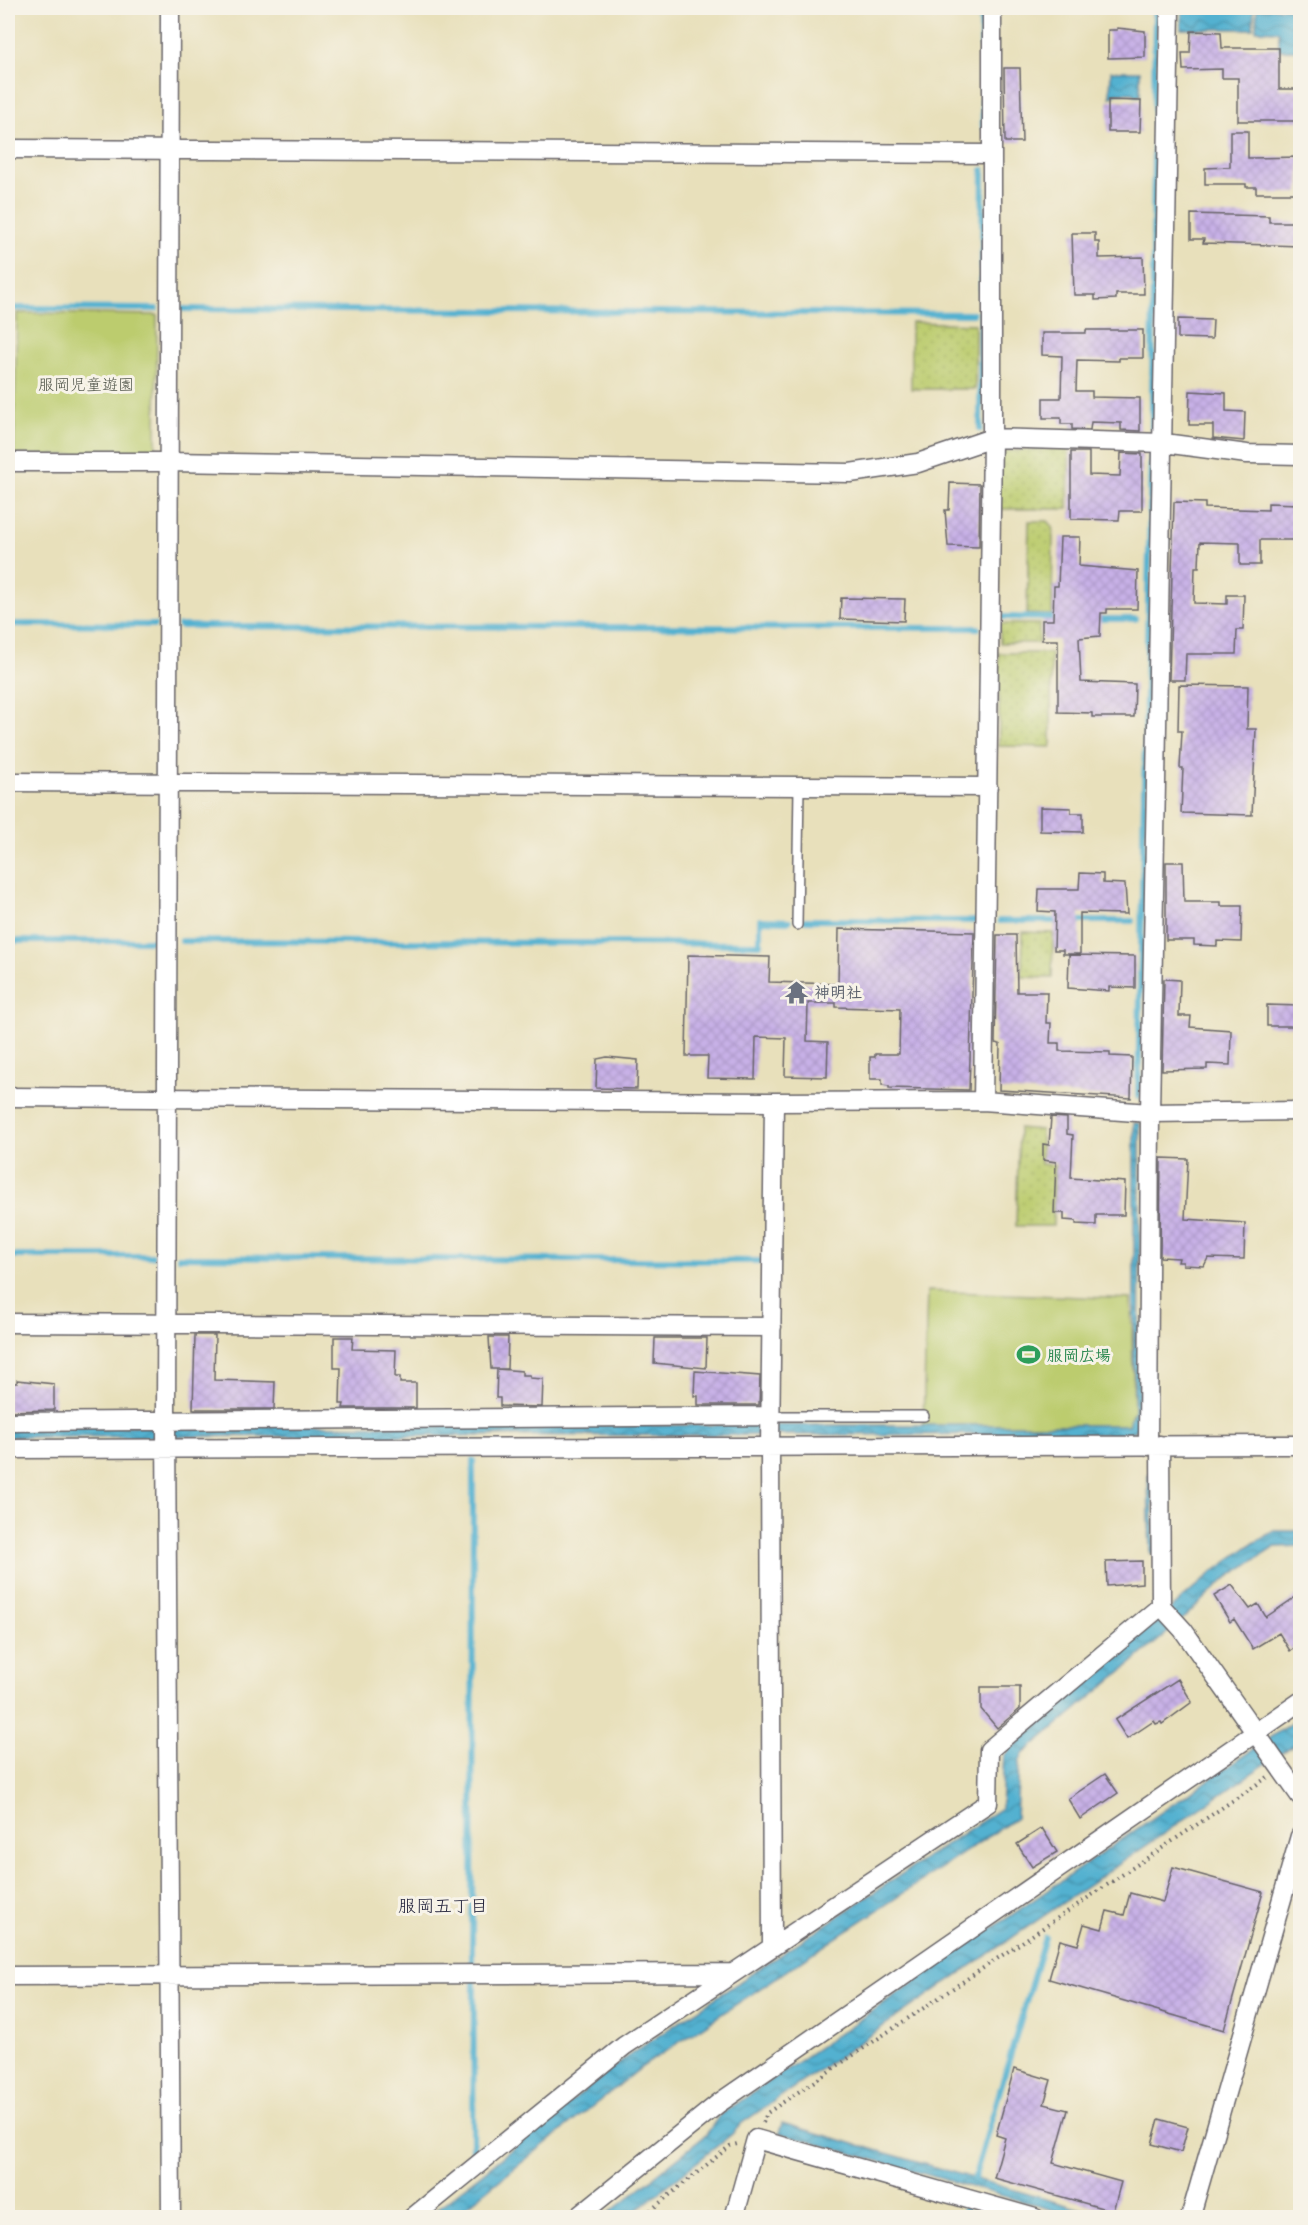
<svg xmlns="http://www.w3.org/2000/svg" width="1308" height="2225" viewBox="0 0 1308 2225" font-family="Kalam,'Klee One',sans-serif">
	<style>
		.grass { fill: url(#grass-dots); stroke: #6f7754; stroke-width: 1.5 }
		.park { fill: #bccc6e; stroke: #6f7754; stroke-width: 1.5 }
		.water { fill: url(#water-waves); stroke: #3a6a86; stroke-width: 1.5 }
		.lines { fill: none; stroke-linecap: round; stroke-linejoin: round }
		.stream { stroke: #52b1d0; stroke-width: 6 }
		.building { fill: url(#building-cross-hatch) }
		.service-casing { stroke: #676468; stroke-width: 12 }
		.minor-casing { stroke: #676468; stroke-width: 21 }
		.path { stroke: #676468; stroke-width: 4; stroke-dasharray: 1.5 4.5; stroke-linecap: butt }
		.service { stroke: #fff; stroke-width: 9 }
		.minor { stroke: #fff; stroke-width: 18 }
		.labels { text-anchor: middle; stroke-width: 6; stroke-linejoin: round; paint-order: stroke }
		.park-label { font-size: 16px; fill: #50554a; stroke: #f7f3e8 }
		.worship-label { font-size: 16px; font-weight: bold; fill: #5b616d; stroke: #f7f3e8; text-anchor: start }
		.leisure-label { font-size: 16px; font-weight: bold; fill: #27864d; stroke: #f7f3e8; text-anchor: start }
		.neighbourhood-label { font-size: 18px; fill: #22223b; stroke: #f7f3e8 }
	</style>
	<defs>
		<pattern id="grass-dots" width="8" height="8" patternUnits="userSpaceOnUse" patternTransform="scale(1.5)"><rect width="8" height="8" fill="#bccc6e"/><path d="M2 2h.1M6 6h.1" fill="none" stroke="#a1af60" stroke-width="1.8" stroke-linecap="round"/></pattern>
		<pattern id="water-waves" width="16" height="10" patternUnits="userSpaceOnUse" patternTransform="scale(1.5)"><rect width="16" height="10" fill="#52b1d0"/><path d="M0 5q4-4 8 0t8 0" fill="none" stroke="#4490aa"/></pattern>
		<pattern id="building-cross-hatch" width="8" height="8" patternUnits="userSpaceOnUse" patternTransform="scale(1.5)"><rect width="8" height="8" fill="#c8b1e7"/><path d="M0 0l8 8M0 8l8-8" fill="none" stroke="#ac98c7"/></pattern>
	</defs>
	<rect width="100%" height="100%" fill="#f7f3e8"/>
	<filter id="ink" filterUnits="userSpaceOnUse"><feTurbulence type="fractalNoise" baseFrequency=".0167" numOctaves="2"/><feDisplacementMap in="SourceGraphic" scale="12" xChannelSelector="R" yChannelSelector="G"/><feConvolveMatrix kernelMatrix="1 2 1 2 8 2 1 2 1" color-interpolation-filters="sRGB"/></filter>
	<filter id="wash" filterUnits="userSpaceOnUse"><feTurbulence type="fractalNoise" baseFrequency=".008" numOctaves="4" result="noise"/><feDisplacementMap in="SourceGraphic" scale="24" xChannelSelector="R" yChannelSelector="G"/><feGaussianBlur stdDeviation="1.35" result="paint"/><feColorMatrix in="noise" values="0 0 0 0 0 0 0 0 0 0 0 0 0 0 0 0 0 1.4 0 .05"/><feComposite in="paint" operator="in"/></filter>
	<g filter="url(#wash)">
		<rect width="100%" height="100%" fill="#e8e0bb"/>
		<path class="grass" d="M911,322L975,324V389H911Z
			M1069,448L1068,509H998L999,458L1005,451Z
			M1029,521H1048L1053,527L1052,615L1027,614Z
			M1000,624H1039V643H1000Z
			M999,653H1051V747L999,746Z
			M1023,932L1053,933L1052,978L1022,977Z
			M1019,1128L1041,1130V1164L1054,1165L1053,1226H1016Z"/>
		<path class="park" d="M17,313L157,315L156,447L150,454L14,455Z
			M927,1291L1131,1299L1134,1411L1128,1425H923Z"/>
		<path class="water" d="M1182,8H1254L1253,29H1181Z
			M1257,8H1300V50H1279V31L1256,30Z
			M1111,71H1140V96H1135L1134,93H1115V96L1110,97Z
			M1134,1123H1140L1139,1428L1129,1434L8,1437V1426L1128,1425L1134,1410Z
			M1148,1474H1152L1154,1553L1150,1554Z
			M1274,1531H1300V1546L1275,1547L1228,1577L1172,1629L1023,1754L1019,1762L1016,1818L642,2067L453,2217L426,2218L631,2054L1001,1808L1004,1755L1213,1572L1249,1546Z
			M1300,1717V1740L742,2123L732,2134L628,2217L603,2218L706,2135L719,2116Z
			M782,2123L1108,2217H1078L779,2133Z"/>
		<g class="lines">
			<path class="stream" d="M981,8L983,127
				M8,308L156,309
				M183,309L973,314
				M1152,428L1155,8
				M980,429L983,170
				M1002,617L1059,618
				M1093,619H1135
				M8,624L154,625
				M180,626L978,628
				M805,920L976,921
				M1000,921H1062
				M1072,921H1132
				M8,941H153
				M182,941L760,944V920L789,921
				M1138,1096L1151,455
				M8,1256H152
				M179,1257L761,1261
				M472,1966L473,1461
				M473,2155L474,1982
				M974,2179L1045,1937
				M963,2218L965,2209"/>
		</g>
		<g id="blocks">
			<path class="building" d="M1117,28L1145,31V57L1108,58V30H1117Z
				M1191,31L1221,32L1222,48H1279V89H1300V121H1238V78H1222V69L1183,70L1182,53H1190Z
				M1004,68H1020L1022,142H1005Z
				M1108,100L1141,101L1140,132H1108Z
				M1230,131H1248V158L1300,157L1299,193H1256V187H1246V184H1205V168L1230,167Z
				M1191,214L1269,216V222H1295V227H1300V246L1203,243L1204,239H1191Z
				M1072,233H1095V242H1099V258L1143,257L1144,294H1116V299L1095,300V295H1074Z
				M1178,319L1213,320L1212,339L1178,338Z
				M1086,330H1143V358H1119V361L1077,360L1076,391H1092V397L1140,398V431L1121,430V423L1091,422L1090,430L1072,429V424H1061V418H1043V398H1061L1062,356L1042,355V333H1086Z
				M1190,391L1226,393V411L1245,412L1244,441L1213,438V425H1189Z
				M1071,452H1089V475L1120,476L1121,453L1142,454V511H1120L1119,520L1071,519Z
				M950,483L980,484L979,547L948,546L945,510H949Z
				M1174,502L1205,503V508L1268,510V503L1300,504V538L1298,540H1260V565H1240V543L1200,542L1199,567H1195L1194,603L1227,604V595H1244L1243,630H1237L1236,654H1186L1185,680H1169Z
				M1060,537H1080L1079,566L1138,571L1137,609H1107V613H1101L1100,636L1079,638L1081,682L1135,684L1134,717H1092V713L1058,712V640H1042V620H1053L1054,586H1058Z
				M841,598L905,599L904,621L840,619Z
				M1179,685L1248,686L1247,729H1256L1252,815L1181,813L1183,768H1180L1182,731H1178Z
				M1040,807L1071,808V813H1083V832L1040,831Z
				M1166,862H1183L1184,902H1221V906H1242L1241,942L1217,941V946L1194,945V940H1166Z
				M1080,873L1103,874V883L1125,884L1127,914L1080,913V954H1063V950H1054L1055,912L1038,911L1039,889H1079Z
				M839,929L974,932L969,1090L889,1088V1086L882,1085V1079H870V1057H875V1054H899L900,1009L836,1007V1003H808L807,1041L828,1042L827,1077L785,1076L786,1038L756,1037L755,1079L707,1078L708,1056H686L688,955L770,957L769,982L838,984Z
				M997,935H1016L1017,992H1047L1046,1023H1051L1050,1043H1059V1051L1110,1052V1056L1132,1057L1131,1098L999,1090L1000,1044L995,1043Z
				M1069,955L1135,956V988L1109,987V991L1068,988Z
				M1164,979L1180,980L1179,1016H1191L1190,1027L1231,1030L1230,1065L1207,1064V1069L1162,1070Z
				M1267,1005L1300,1006V1026H1267Z
				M607,1057L638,1060L637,1089L596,1088L597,1059Z
				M1051,1117L1067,1118V1134L1073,1135L1071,1178L1125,1182L1124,1215H1096V1225L1076,1224V1221L1064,1220V1213H1054L1056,1162L1043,1160V1144L1049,1145Z
				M1161,1158L1188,1159L1185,1219L1245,1223L1244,1259L1208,1258L1204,1266L1183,1265V1262H1178L1179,1258L1160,1257Z
				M195,1335H215L214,1380L275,1382L274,1409H193Z
				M334,1337H353L352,1349L396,1350L395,1377H400V1383H416V1408H343L344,1404H340L341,1368H334Z
				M489,1337H508L507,1369H491Z
				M655,1338H707L706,1368L654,1363Z
				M497,1369L522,1371V1375H530V1378L543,1379L542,1407L500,1406V1398H496Z
				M695,1371L760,1376L759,1405H698V1396H694Z
				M17,1380L54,1384V1410L8,1411V1383H17Z
				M1142,1561V1583L1107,1586L1106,1562Z
				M1232,1585L1250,1609L1258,1604L1266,1617L1300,1594V1644L1290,1651L1279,1633L1253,1649L1234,1619L1230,1622L1214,1596Z
				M1178,1679L1192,1702L1162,1724L1161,1722L1156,1724L1154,1721L1127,1739L1115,1720Z
				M981,1687H1020V1709L997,1728L981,1709Z
				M1105,1774L1118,1793L1080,1819L1068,1799Z
				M1042,1828L1057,1852L1032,1867L1017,1844Z
				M1173,1867L1263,1892L1224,2030L1049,1979L1060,1940L1078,1945L1084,1924L1102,1929L1107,1911L1124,1915L1130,1893L1163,1902Z
				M1014,2069L1051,2080L1044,2104L1068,2110L1053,2163L1121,2182L1113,2211L994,2178L1005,2138L996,2135Z
				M1159,2119L1188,2127L1181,2152L1152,2144Z"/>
		</g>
	</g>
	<g filter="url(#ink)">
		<use href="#blocks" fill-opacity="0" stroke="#676468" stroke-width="1.5"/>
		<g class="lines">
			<defs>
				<path id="service" d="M797,925L799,786
					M771,1416H924"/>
				<path id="minor" d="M170,8L166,1425L171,2218
					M8,149L991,154
					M8,462H169L850,473L918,463L992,438L1164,443L1247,454L1300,455
					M8,782L988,787
					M8,1097L774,1102L983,1101L1150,1113L1300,1111
					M983,1101L992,438V8
					M8,1323L772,1327
					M8,1422L771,1416
					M1148,1446L1150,1113L1170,8
					M8,1449L1300,1445
					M1161,1606L1183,1630L1300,1796
					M772,1947L770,1447L774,1102
					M8,1976L731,1973
					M412,2218L624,2046L988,1803L989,1750L1161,1606L1160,1445
					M576,2218L719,2103L1300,1702
					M734,2218L756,2139L1035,2218
					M1190,2218L1300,1836"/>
			</defs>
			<use href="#service" class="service-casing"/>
			<use href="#minor" class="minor-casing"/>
			<path class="path" d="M763,2123L767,2113L1268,1777
				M641,2218L730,2146L737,2144"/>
			<use href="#service" class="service"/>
			<use href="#minor" class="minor"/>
		</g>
	</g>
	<defs>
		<symbol id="temple-bare" viewBox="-9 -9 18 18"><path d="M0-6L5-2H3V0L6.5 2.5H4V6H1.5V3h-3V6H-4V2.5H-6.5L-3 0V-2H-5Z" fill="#6b7280" stroke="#f7f3e8" stroke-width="2.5" paint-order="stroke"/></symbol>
		<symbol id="stadium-bare" viewBox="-9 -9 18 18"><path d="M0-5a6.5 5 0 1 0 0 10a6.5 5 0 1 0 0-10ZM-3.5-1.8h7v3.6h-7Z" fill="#2e9e5b" stroke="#f7f3e8" stroke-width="2.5" paint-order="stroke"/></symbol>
	</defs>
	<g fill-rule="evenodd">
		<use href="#temple-bare" x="780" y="976" width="33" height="33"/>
		<use href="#stadium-bare" x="1012" y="1338" width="33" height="33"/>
	</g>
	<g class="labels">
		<g class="park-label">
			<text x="86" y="390">服岡児童遊園</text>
		</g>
		<g class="worship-label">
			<text x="814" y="998">神明社</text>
		</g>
		<g class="leisure-label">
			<text x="1047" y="1361">服岡広場</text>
		</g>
		<g class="neighbourhood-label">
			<text x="443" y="1912">服岡五丁目</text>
		</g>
	</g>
	<rect width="1308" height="2225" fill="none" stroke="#f7f3e8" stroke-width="30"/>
</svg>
